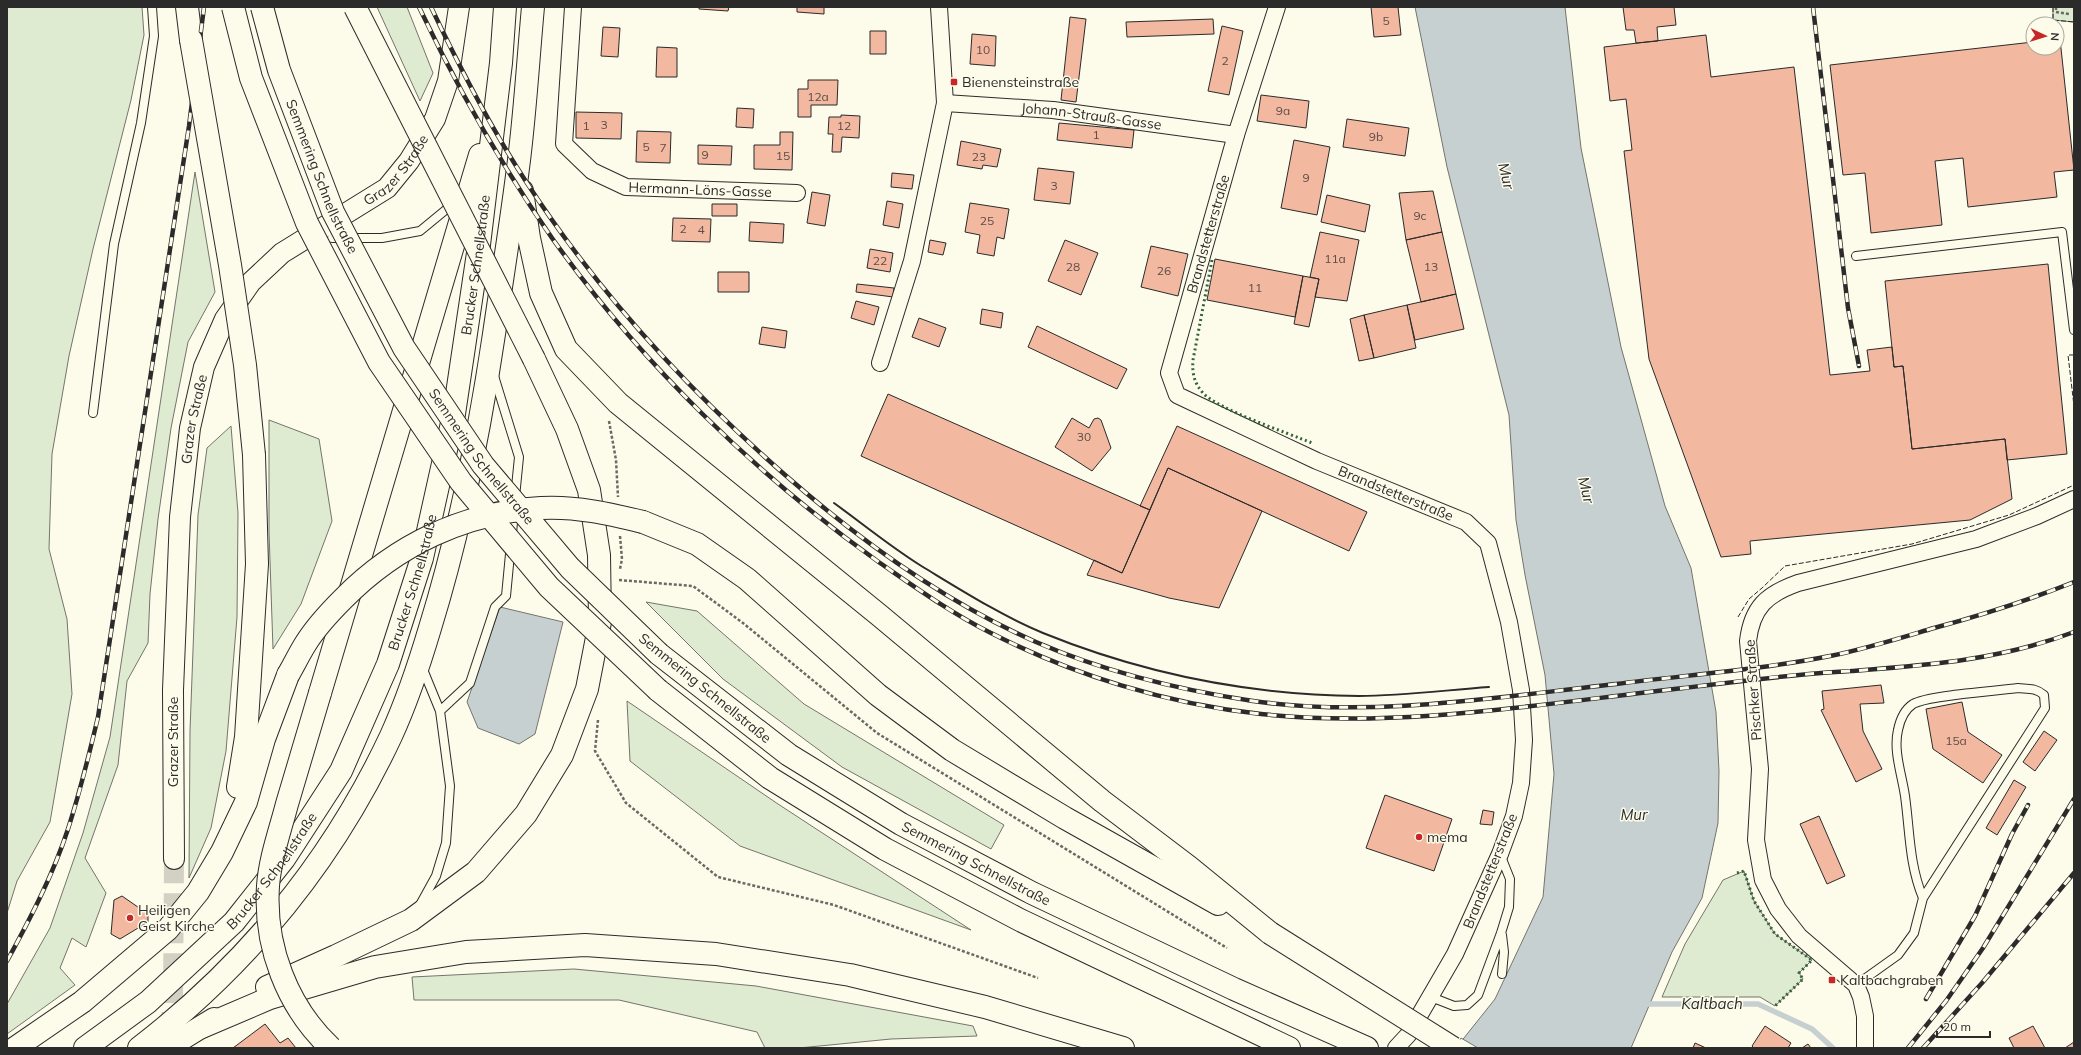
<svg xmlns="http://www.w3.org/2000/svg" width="2081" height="1055" viewBox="0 0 2081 1055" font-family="Mulish,sans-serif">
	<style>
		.green { fill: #deebd1; stroke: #74746e }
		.water { fill: #c7d0d0; stroke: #74746e }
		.pier { fill: #fdfbea; stroke: #74746e }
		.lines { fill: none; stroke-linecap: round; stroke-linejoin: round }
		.stream { stroke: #c7d0d0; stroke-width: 5.5 }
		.building { fill: #f2b8a0; stroke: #2b2b2b }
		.tertiary-tunnel { stroke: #d3d1c4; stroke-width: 20; stroke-dasharray: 20 10; stroke-linecap: butt }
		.service-casing { stroke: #2b2b2b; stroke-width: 10 }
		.minor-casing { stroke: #2b2b2b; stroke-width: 18 }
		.tertiary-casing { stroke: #2b2b2b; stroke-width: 22 }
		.motorway-casing { stroke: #2b2b2b; stroke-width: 24 }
		.path { stroke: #6a6964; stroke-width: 2.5; stroke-dasharray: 3 2; stroke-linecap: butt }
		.service { stroke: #fdfbea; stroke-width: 8 }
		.minor { stroke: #fdfbea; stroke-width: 16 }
		.tertiary { stroke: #fdfbea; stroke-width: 20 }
		.motorway { stroke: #fdfbea; stroke-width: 22 }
		.rail-casing { stroke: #2b2b2b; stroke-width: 4.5 }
		.rail { stroke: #fdfbea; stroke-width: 3; stroke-dasharray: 9; stroke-linecap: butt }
		.motorway-bridge-casing { stroke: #2b2b2b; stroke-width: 24; stroke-linecap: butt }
		.motorway-bridge { stroke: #fdfbea; stroke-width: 22 }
		.hedge { stroke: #34623c; stroke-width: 3; stroke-dasharray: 2 3; stroke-linecap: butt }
		.fence { stroke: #2b2b2b; stroke-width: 1; stroke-dasharray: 5 2; stroke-linecap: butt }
		.wall { stroke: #2b2b2b; stroke-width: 2 }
		.poi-dot { fill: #c62828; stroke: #fdfbea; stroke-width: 1.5 }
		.labels { text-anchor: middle; stroke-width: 3; stroke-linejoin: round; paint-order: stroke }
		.number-label { font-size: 12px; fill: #5d4e48 }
		.poi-label { font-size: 14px; fill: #2b2b2b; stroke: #fdfbea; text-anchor: start }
		.street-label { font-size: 14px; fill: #2b2b2b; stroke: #fdfbea }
		.water-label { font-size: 15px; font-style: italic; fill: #2b2b2b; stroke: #fdfbea }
	</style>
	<rect width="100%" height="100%" fill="#fdfbea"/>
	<path class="green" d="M7,7H142L144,35L131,100L93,249L69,356L52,454L49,549L67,619L72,694L50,822L17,881L7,913Z
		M377,7H407L433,73L420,101Z
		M2053,7H2074V22L2053,20Z
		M195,172L215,292L188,342L171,428L158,519L150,594L148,643L127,681L118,765L85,858L106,893L86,947L72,938L60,968L75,985L7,1034V1004L50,928L83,833L110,737Z
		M269,420L319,439L332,521L301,604L273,649L269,532Z
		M231,426L238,513L237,617L226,751L211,828L189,878L190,731L198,515L207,448Z
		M646,602L697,611L804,704L1004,825L991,849L842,767L723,679Z
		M627,701L778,804L971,930L740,846L630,761Z
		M1744,871L1754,901L1775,934L1812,960L1799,973L1803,979L1775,1006L1760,997H1662L1685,944L1723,880Z
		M574,969L756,986L973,1026L977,1036L891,1039L799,1048H765L757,1032L619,1000H414L412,977Z"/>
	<path class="water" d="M1415,7H1565L1581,148L1621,347L1665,506L1691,568L1716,712L1719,771L1718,823L1702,898L1672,952L1631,1048H1456L1495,999L1543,897L1554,774L1545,675L1525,575L1516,520L1509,415L1447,167Z
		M500,607L563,622L535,734L519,744L478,728L467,702Z"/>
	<path class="pier" d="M1461,1038L1478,1048H1454Z"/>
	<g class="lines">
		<path class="stream" d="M1642,1004H1758L1812,1029L1833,1048"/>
	</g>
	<path class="building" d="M699,7H729L728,11L699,9Z
		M797,7H824V14L797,12Z
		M1371,7H1398L1401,35L1374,37Z
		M1623,7H1674L1676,25L1657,27L1658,41L1636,43L1634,30H1626Z
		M1070,17L1086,19L1076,102L1061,100Z
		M1213,19L1214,34L1127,37L1126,22Z
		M1222,26L1243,31L1229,95L1208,91Z
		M603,27L620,28L618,57L601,56Z
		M870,31H886V54H870Z
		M972,34L996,36L995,66L970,64Z
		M1706,35L1711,77L1794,67L1830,375L1870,371L1867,350L1892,347L1894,367L1903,366L1912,449L2005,439L2012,499L1970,520L1750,541L1751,554L1721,557L1649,359L1624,151L1632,150L1626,99L1610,101L1604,47Z
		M2057,39H2060L2074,170L2054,172L2057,197L1968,207L1963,158L1935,161L1942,225L1871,233L1865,173L1843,175L1830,65L2033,42V48H2057Z
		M657,47L677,48V77H656Z
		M808,80H838L837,105H811V117H798V89H808Z
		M1261,95L1309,101L1306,128L1257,121Z
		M737,108L754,109L753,128L736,127Z
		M576,112L622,113L621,139L576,138Z
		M841,115L860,116L859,138L842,137L841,152H832L833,134H828L829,117H841Z
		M1347,119L1409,128L1405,156L1343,147Z
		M1059,123L1134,130L1132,148L1057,140Z
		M637,131L671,132L670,163L636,162Z
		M780,132H793L792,170L754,169V145H780Z
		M1294,140L1330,147L1317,215L1281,208Z
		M961,141L1001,149L997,167L983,165L982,169L957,165Z
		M698,145L732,146L731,165L698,164Z
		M1038,168L1074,172L1070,204L1034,200Z
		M892,173L914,175L912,189L891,187Z
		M1433,191L1442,232L1406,240L1399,193Z
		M812,192L830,195L825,226L807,223Z
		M1327,195L1370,205L1365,232L1321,222Z
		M887,201L903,204L899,228L883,225Z
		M970,203L1009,209L1004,239L997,237L994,256L977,253L980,235L965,232Z
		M712,204H737V216H712Z
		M673,218L711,219L710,242L672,241Z
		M750,222L784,224L783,243L749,241Z
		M1320,232L1359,240L1347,301L1315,297L1319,279L1310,277Z
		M1442,232L1456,294L1421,302L1406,240Z
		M930,240L946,243L943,255L928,252Z
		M1065,240L1098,253L1081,295L1048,281Z
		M1151,246L1188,254L1178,296L1141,287Z
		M870,249L893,253L890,272L867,268Z
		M1215,259L1303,276L1295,317L1207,300Z
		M2048,264L2067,454L2007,460L2005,439L1912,449L1903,366L1894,367L1885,281Z
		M718,272H749V292H718Z
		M1303,276L1319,279L1309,327L1294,324Z
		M857,284L894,288L893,297L856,292Z
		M1456,294L1464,329L1415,340L1407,305Z
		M856,301L879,307L874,325L851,318Z
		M1407,305L1416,348L1374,358L1364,315Z
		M982,309L1003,313L1001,328L980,324Z
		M1364,315L1374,358L1359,361L1350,319Z
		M919,318L946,328L939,347L912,337Z
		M1037,326L1127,369L1117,389L1028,347Z
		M762,327L787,331L785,348L759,344Z
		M888,394L1150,510L1122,573L861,456Z
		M1072,418L1089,428L1094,419L1098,418L1101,420L1111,448L1092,471L1055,447Z
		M1177,426L1367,512L1349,551L1168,468L1150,510L1140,506Z
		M1168,468L1262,511L1219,608L1169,598L1087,575L1094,560L1122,573Z
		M1881,685L1884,703L1860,704L1863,731L1882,769L1856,782L1821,710L1824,709L1822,691Z
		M1962,702L1968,732L2002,755L1983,783L1933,749L1926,709Z
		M2044,731L2057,740L2035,771L2023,762Z
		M2014,780L2026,787L1997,835L1986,828Z
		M1385,795L1452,819L1434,871L1366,848Z
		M1483,810L1494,812L1492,825L1480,824Z
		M1819,816L1845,876L1827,884L1800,824Z
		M122,896L148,914V922L120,939L111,934L114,900Z
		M265,1024L280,1043L288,1038L296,1048H233Z
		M1765,1026L1791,1043L1788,1048H1754L1752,1046Z
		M2033,1026L2045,1048H2014L2009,1038Z
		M2074,1042V1048H2065Z
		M1695,1043L1706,1048H1693Z
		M1808,1044L1811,1048H1802Z"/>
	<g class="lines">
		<path class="tertiary-tunnel" d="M169,1033L173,1003L174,859"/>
		<defs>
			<path id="service" d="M332,238H382L420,231L454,203
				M1856,256L2062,232L2074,330
				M494,376L519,457L515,497
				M93,413L114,244L141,123L154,36L152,7
				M440,711L470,683L495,607L506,596L514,512
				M420,905L436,876L446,843L450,786L440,711L422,667
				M1502,935L1504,952L1502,974
				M1856,985L1898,955L1914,933L1923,898L2045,708L2044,695C2036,688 2029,689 2018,688C1997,691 1928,695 1913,704C1904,710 1900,720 1898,730C1893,751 1902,775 1905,796C1910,832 1909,864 1923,898
				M1431,997L1454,1006L1467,1005L1478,995L1501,933L1509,907L1510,879L1500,854"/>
			<g id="minor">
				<path id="s1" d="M573,7L564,144L592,171L626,187L797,193"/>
				<path id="s2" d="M1277,7L1236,135L1169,373L1177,395L1317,461L1466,522L1488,543L1509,622L1521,690L1524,740L1521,783L1514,816L1500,854L1455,954L1408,1035L1396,1048"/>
				<path id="s3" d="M945,103L1053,110L1236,135"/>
				<path d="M880,363L912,261L945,103L939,7"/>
				<path d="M1865,1048V1016L1861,997L1856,985L1799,936L1778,909L1763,880L1756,840L1760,769L1748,641C1752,607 1767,594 1798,583L1976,539L2037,516L2074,499"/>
			</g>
			<g id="tertiary">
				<path id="s4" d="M174,859L173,690L180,517L190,428L204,367L225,319L251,282L282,253L387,188L409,161L435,119L448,81L459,7"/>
			</g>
			<g id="motorway">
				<path d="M187,7L191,40"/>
				<path d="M522,191L529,238L541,293L566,349L618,403L879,615L1102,801L1189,867L1270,933"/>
				<path d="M643,522L697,544L747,579L878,695L952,750L1065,818L1218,904"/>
				<path id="s5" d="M659,654L789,755L901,824L1032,893L1234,989L1367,1048"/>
				<path d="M658,690L770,778L885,849L1020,920L1289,1048"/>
				<path d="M320,693L480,155"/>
				<path d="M238,787L246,737L257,564L254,455"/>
				<path d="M267,987L336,956L411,920L476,872L526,814L562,755L587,689L600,622L599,555L589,490L567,429L534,359"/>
				<path d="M202,1027L270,998L375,967L466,952L585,945L716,954L850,975L985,1007L1123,1048"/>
				<path d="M15,1048L82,1002L168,929L198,892L222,852L246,802L264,739L288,675"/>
				<path id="s6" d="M85,1048L148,1002L234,922L284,859L341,771L388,664L422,558L454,414L478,253L501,63L505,7"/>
				<path d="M139,1048C248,964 332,862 391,736C407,701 419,665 430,628C460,531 479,435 494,334C502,279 511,224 518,168C525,115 528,61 533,7"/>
				<path d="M167,1048L214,1019"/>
			</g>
		</defs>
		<use href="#service" class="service-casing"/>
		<use href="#minor" class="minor-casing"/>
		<use href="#tertiary" class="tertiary-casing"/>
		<use href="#motorway" class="motorway-casing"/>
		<path class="path" d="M2056,7V12L2069,14
			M609,421L616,460L618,497
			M620,536L622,559L620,569
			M619,580L693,586L743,623L877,733L1227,948
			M598,720L595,751L626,803L718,877L834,905L1038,978"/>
		<use href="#service" class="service"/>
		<use href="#minor" class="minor"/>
		<use href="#tertiary" class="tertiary"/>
		<use href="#motorway" class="motorway"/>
		<defs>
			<path id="rail" d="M419,7C457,87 501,165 552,238C641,363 755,474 880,563C915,587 951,613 989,632C1073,675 1167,704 1261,714C1400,729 1546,703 1684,688C1740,681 1795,674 1851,671C1929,665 2000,660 2074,632
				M431,7C459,66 489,125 525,180C596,290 686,388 784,474C858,539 945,602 1036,642C1105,672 1180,690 1253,701C1373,718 1497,697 1616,684C1687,675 1759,670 1830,656C1865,649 1900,638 1934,628C1982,615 2029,600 2074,582
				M1813,7L1848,308L1859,366
				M7,961C30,919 53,875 68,829C80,792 89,755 98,717L189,126L204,7
				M1926,999L1975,916L2012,834L2028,805
				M1908,1048L1946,1001L1983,948L2074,799
				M1923,1048L1982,983L2074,873"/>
		</defs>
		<use href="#rail" class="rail-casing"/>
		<use href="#rail" class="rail"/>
		<defs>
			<g id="motorway-bridge">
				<path d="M233,7L251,78L307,223L379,362L461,482L549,587L658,690"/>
				<path id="s7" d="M262,7L279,70L333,212L404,348L483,465L570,568L659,654"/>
				<path d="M355,7L534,359"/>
				<path d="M191,40L230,265L245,365L254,455"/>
				<path d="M288,675C294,665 299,654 306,643C316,627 329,613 343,599C396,545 465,512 541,508C576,506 610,514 643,522"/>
				<path d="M320,693C309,730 298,767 287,804C280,831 270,858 268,886C264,946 287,1007 331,1048"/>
				<path d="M1270,933L1453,1048"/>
			</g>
		</defs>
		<use href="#motorway-bridge" class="motorway-bridge-casing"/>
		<use href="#motorway-bridge" class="motorway-bridge"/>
		<path class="hedge" d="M1212,260L1193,360C1192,373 1194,383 1203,393C1219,410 1288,433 1312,443
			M1737,873L1744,871L1754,901L1775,934L1812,960L1799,973L1803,979L1775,1006"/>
		<path class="fence" d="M2053,7V20L2074,22
			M2074,355H2068L2074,406
			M1738,617L1749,599L1762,588L1785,566L1912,544L2009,515L2074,485"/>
		<path class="wall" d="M834,503C863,524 892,548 923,567C961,590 1002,616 1043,633C1144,674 1250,695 1359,696C1402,696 1446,690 1489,687"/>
	</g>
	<g class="poi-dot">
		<rect x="950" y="78" width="8" height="8" rx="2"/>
		<circle cx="1419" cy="837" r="4"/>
		<circle cx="130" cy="918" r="4"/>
		<rect x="1828" y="976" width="8" height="8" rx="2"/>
	</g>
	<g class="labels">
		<g class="number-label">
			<text x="1386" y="25">5</text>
			<text x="983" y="54">10</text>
			<text x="1225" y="65">2</text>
			<text x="818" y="101">12a</text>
			<text x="1283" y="115">9a</text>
			<text x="604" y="129">3</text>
			<text x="586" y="130">1</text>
			<text x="844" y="130">12</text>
			<text x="1096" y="139">1</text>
			<text x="1376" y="141">9b</text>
			<text x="646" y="151">5</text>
			<text x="663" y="152">7</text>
			<text x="705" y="159">9</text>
			<text x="783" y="160">15</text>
			<text x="979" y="161">23</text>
			<text x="1306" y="182">9</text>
			<text x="1054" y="190">3</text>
			<text x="1420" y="220">9c</text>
			<text x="987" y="225">25</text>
			<text x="683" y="233">2</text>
			<text x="701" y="234">4</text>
			<text x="1335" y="263">11a</text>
			<text x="880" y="265">22</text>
			<text x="1073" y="271">28</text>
			<text x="1431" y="271">13</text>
			<text x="1164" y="275">26</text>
			<text x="1255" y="292">11</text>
			<text x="1084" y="441">30</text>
			<text x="1956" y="745">15a</text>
		</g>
		<g class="poi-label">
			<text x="962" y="87">Bienensteinstraße</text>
			<text x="1427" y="842">mema</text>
			<text x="138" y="915">Heiligen<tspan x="138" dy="16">Geist Kirche</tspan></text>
			<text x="1840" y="985">Kaltbachgraben</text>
		</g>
		<g class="street-label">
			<text dy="5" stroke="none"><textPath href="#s3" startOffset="147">Johann-Strauß-Gasse</textPath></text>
			<text dy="5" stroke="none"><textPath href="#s4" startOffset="777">Grazer Straße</textPath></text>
			<text dy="5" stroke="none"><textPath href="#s7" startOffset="180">Semmering Schnellstraße</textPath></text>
			<text dy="5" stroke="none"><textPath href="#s1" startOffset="288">Hermann-Löns-Gasse</textPath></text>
			<text transform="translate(1208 234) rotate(-74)" y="5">Brandstetterstraße</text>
			<text dy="5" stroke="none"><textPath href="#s6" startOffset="907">Brucker Schnellstraße</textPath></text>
			<text dy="5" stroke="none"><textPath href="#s4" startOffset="441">Grazer Straße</textPath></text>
			<text dy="5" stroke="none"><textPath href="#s7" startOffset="504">Semmering Schnellstraße</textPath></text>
			<text dy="5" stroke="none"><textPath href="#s2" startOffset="645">Brandstetterstraße</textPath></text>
			<text dy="5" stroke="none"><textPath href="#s6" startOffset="583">Brucker Schnellstraße</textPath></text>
			<text transform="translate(705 688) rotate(39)" y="5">Semmering Schnellstraße</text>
			<text transform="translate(1753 690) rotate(-94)" y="5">Pischker Straße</text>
			<text transform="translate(173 742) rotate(-90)" y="5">Grazer Straße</text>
			<text dy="5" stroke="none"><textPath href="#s5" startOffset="381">Semmering Schnellstraße</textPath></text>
			<text dy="5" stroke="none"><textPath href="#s6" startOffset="259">Brucker Schnellstraße</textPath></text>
			<text transform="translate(1490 871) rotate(-68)" y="5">Brandstetterstraße</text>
		</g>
		<g class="water-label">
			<text transform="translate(1506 176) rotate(76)" y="5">Mur</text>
			<text transform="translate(1586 490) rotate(76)" y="5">Mur</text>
			<text x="1634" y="820">Mur</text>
			<text x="1712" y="1009">Kaltbach</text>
		</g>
	</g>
	<rect width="2081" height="1055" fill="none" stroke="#2b2b2b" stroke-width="16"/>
	<g transform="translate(2045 36) rotate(94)"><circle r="19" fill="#fdfbea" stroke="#a9a89e"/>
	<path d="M0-3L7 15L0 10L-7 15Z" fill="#c62828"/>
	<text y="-6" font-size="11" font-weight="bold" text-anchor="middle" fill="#2b2b2b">N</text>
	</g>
	<path d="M1937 1031v6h53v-6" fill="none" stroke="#2b2b2b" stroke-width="2"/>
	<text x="1943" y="1031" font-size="12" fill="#2b2b2b" stroke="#fdfbea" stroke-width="3" paint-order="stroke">20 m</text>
</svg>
